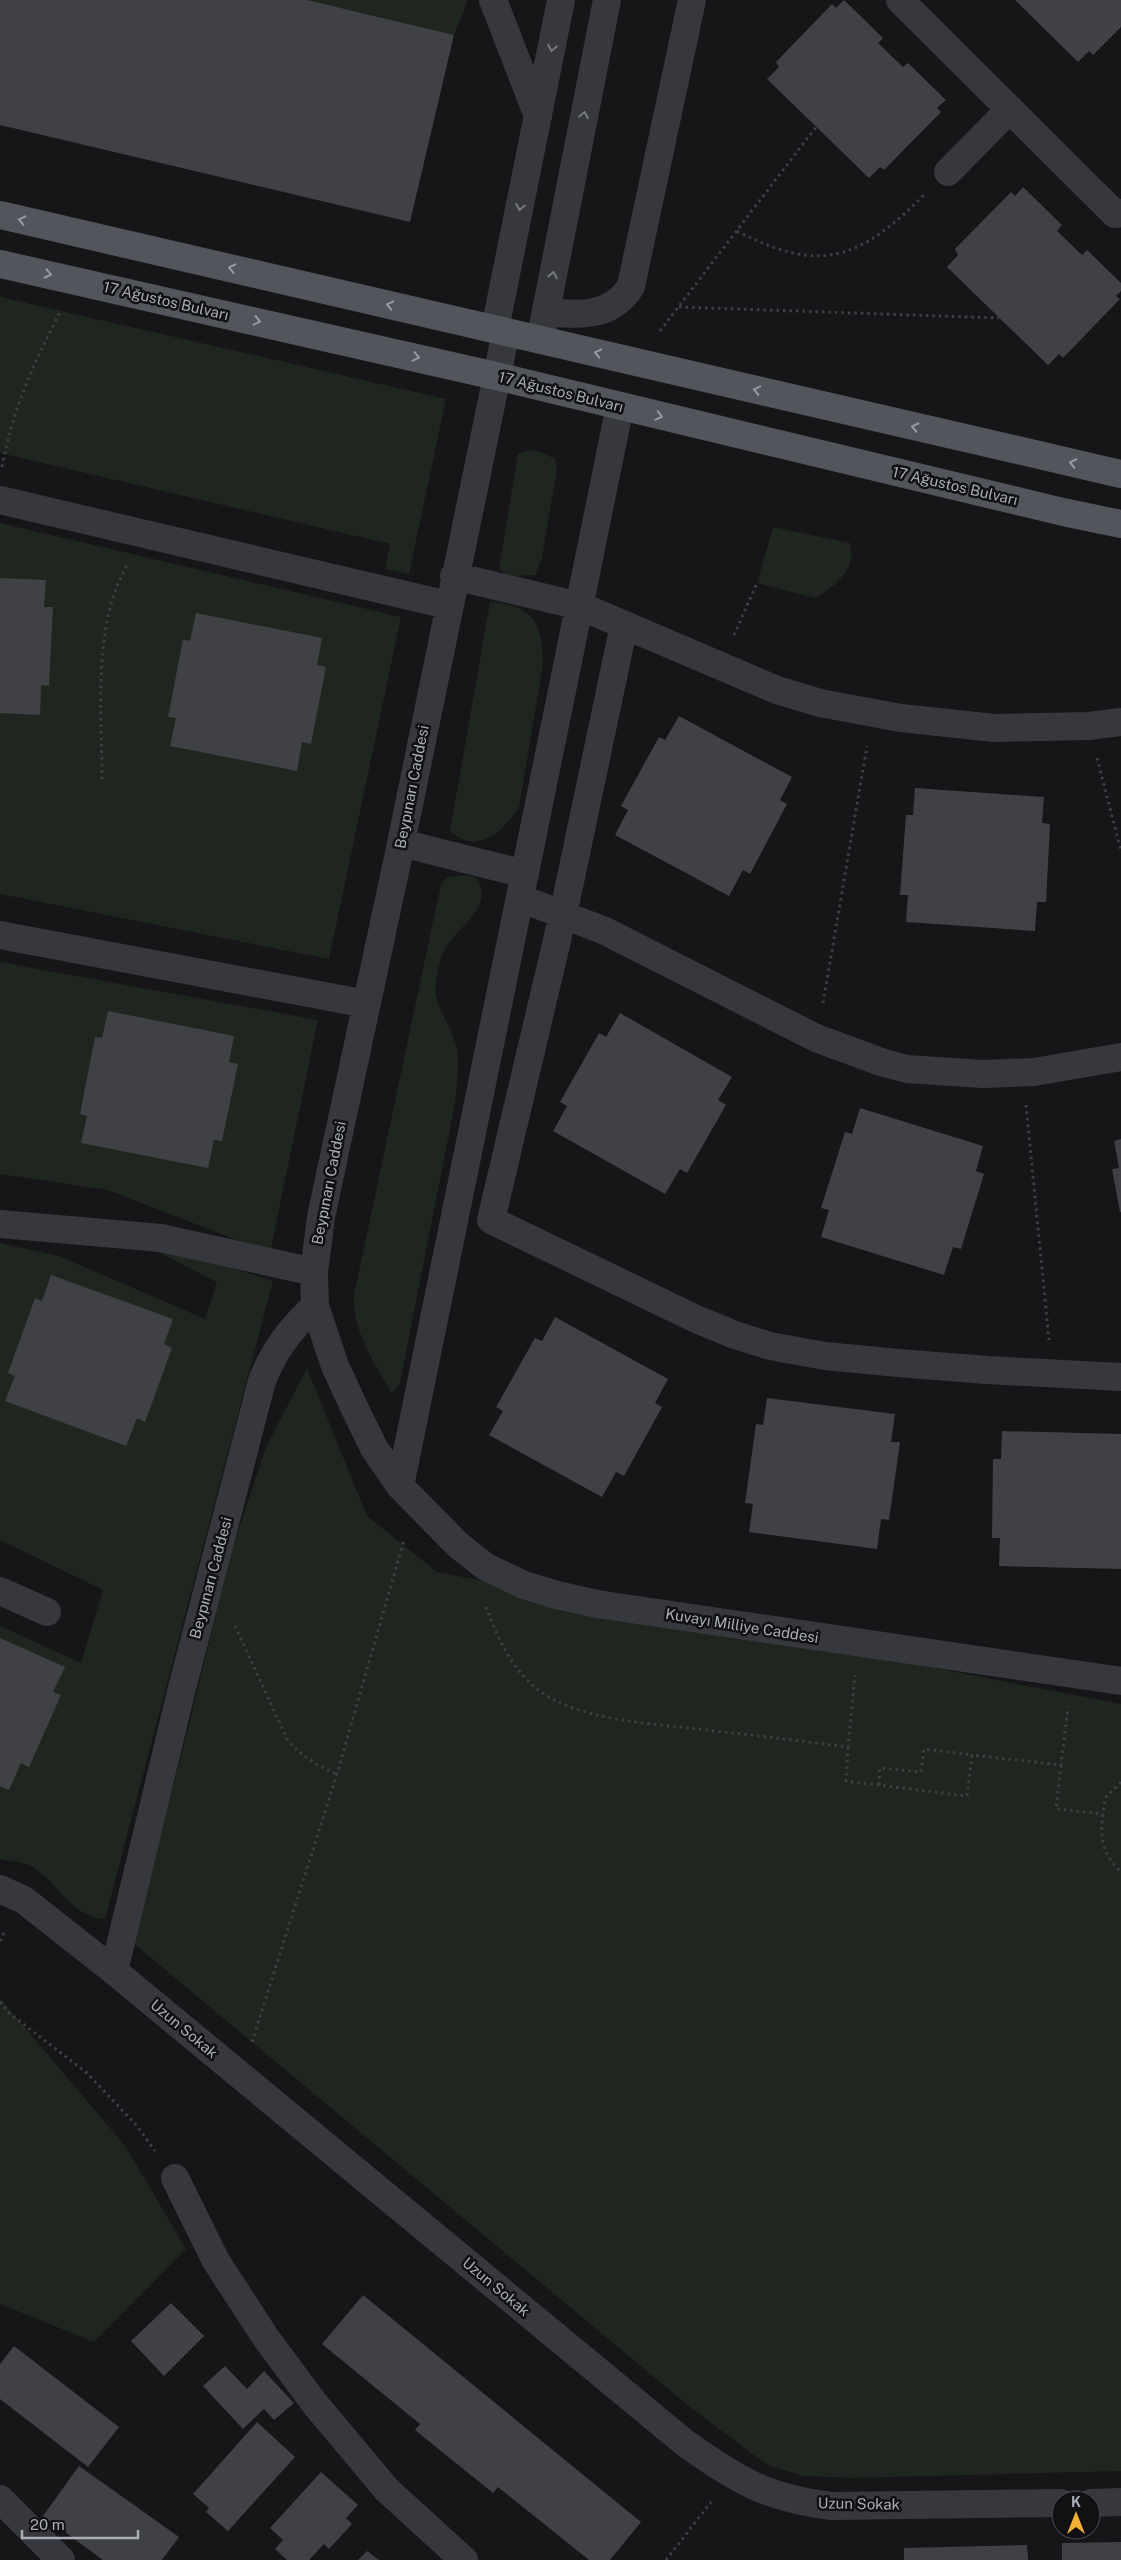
<svg xmlns="http://www.w3.org/2000/svg" width="1121" height="2560" viewBox="0 0 1121 2560" font-family="'Public Sans',sans-serif">
	<style>
		.green { fill: #1e261f }
		.building { fill: #404145 }
		.lines { fill: none; stroke-linecap: round; stroke-linejoin: round }
		.path { stroke: #3d3f44; stroke-width: 3; stroke-dasharray: 2.5 4; stroke-linecap: butt }
		.minor { stroke: #37383d; stroke-width: 28 }
		.major { stroke: #53555c; stroke-width: 28 }
		.oneway { stroke: #757881 }
		.oneway2 { stroke: #979ba6 }
		.labels { text-anchor: middle; stroke-width: 5; stroke-linejoin: round; paint-order: stroke }
		.street-label { font-size: 15px; fill: #a8adb8; stroke: #111113 }
	</style>
	<rect width="100%" height="100%" fill="#161618"/>
	<path class="green" d="M307,0H468L454,35Z
		M0,297L446,399L409,574L385,569L390,544L0,453Z
		M529,450L543,453L555,459L557,469L542,558L535,575L507,576L499,568L518,454Z
		M0,523L401,617L329,959L0,894Z
		M773,527L850,543C857,570 836,585 815,598L757,583Z
		M490,602C534,605 543,623 543,665L519,807C504,831 478,856 450,831Z
		M465,875L477,878C498,911 446,931 440,961C438,971 434,986 436,996C440,1012 450,1026 455,1042C461,1061 457,1083 455,1103L400,1383L392,1394C376,1365 351,1329 354,1295L441,884L448,877Z
		M0,962L318,1020L270,1253L108,1190L0,1174Z
		M0,1243L59,1256L205,1319L217,1282L156,1251L167,1247L273,1281L105,1919C73,1918 59,1884 34,1868C26,1862 10,1861 0,1859V1626L81,1663L103,1590L0,1540Z
		M307,1368L367,1516L437,1572L1121,1704V2471L855,2478L803,2476L767,2465L691,2408L132,1942L185,1741L231,1553L266,1447Z
		M0,1998L126,2147L186,2249L94,2342L0,2304Z"/>
	<path class="building" d="M0,0H307L454,35L410,222L0,125Z
		M844,0L883,38L878,43L903,67L908,63L946,100L937,108L941,112L884,170L880,167L869,178L767,79L779,67L776,62L832,4L836,8Z
		M1015,0H1121V27L1093,55L1089,51L1078,62Z
		M1023,187L1062,225L1057,231L1082,255L1087,250L1121,283V291L1116,296L1120,299L1063,358L1059,354L1048,365L947,267L958,255L955,249L1011,192L1015,196Z
		M0,578L46,580L44,607H53L49,686L41,685L40,715L0,713Z
		M196,613L322,638L317,665L326,667L311,744L302,742L297,771L170,746L176,718L168,717L183,639L190,641Z
		M679,716L792,777L780,800L787,804L750,874L743,870L729,896L615,835L628,810L621,806L659,737L665,740Z
		M915,788L1044,797L1042,823L1050,824L1046,902H1037L1035,931L906,922L908,895H900L906,815H913Z
		M108,1011L234,1036L229,1062L238,1064L222,1141L214,1140L208,1168L81,1143L87,1116L80,1114L95,1037L102,1038Z
		M620,1013L732,1077L718,1100L726,1105L687,1173L680,1169L665,1194L553,1131L567,1106L560,1102L599,1033L606,1037Z
		M860,1108L983,1146L976,1171L984,1174L961,1249L953,1247L944,1275L821,1237L829,1210L821,1208L845,1132L852,1134Z
		M1121,1139V1212H1120L1112,1169L1119,1168L1114,1141Z
		M51,1275L173,1319L164,1344L172,1348L145,1422L137,1418L126,1446L5,1401L15,1376L8,1373L35,1298L42,1301Z
		M555,1317L668,1379L655,1403L662,1407L624,1476L616,1472L602,1497L489,1435L503,1411L496,1407L535,1338L542,1341Z
		M767,1398L895,1414L891,1442H900L889,1520L881,1519L877,1549L749,1532L753,1504L745,1503L756,1424L763,1425Z
		M1002,1431L1121,1434V1569L999,1566L1000,1538H992L993,1459H1001Z
		M0,1638L65,1667L53,1692L61,1695L29,1767L21,1763L9,1790L0,1786Z
		M363,2295L641,2522L610,2560H589L498,2487L493,2493L415,2430L420,2424L322,2344Z
		M171,2303L204,2336L164,2376L131,2341Z
		M14,2346L119,2427L88,2467L0,2399V2364Z
		M225,2366L247,2389L264,2371L294,2403L274,2420L264,2409L243,2429L203,2386Z
		M257,2422L295,2457L228,2531L206,2512L209,2508L193,2494Z
		M79,2466L179,2537L162,2560H103L43,2516Z
		M321,2472L358,2505L346,2518L352,2524L329,2549L324,2544L309,2560H287L275,2549L283,2540L270,2528Z
		M1121,2542V2560H1062V2543Z
		M1027,2545L1028,2560H904V2548Z
		M367,2551L379,2560H358Z"/>
	<g class="lines">
		<path class="path" d="M737,231C821,275 860,259 924,195
			M679,307L999,318
			M660,331L816,127
			M2,467C13,408 33,365 60,312
			M734,635L757,583
			M1097,758L1121,851
			M102,779C102,713 92,623 128,564
			M823,1003L867,746
			M1026,1105L1049,1340
			M486,1607C498,1638 510,1667 537,1689C580,1722 654,1723 705,1730C753,1735 800,1741 848,1747L855,1675
			M235,1626L288,1741C302,1756 317,1766 337,1774
			M848,1747L846,1781L967,1796L972,1755L1061,1765L1068,1707
			M1061,1765L1056,1809L1103,1814
			M1121,1782L1105,1798C1101,1831 1096,1847 1121,1872
			M879,1785L880,1768L921,1772L924,1749L972,1755
			M0,1941L5,1930
			M0,2002L9,2013L87,2073L137,2126L155,2151
			M252,2042L337,1774L404,1540
			M666,2560L711,2502"/>
		<path class="minor" d="M493,0L538,116
			M900,0L1115,214L1121,213
			M948,172L1010,109
			M546,312C578,315 612,318 631,286L692,0
			M495,329L561,0
			M542,331L607,0
			M506,332L399,853L321,1217L314,1272L315,1306L335,1366L355,1409L374,1448L400,1486L458,1545L486,1567L524,1585L557,1595L597,1604L1121,1681
			M0,500L448,605
			M454,576L580,606L777,690L820,703L901,718L994,728L1089,726L1121,722
			M624,625L563,915L491,1220L696,1319L735,1335L770,1346L825,1356L898,1363L987,1370L1121,1377
			M401,843L525,874
			M520,898L605,931L816,1038L881,1062L907,1069L983,1074L1034,1072L1121,1057
			M0,935L367,1004
			M0,1224L161,1238L314,1272
			M400,1486L620,406
			M0,1591L47,1612
			M0,1889L24,1900L114,1971L685,2443C739,2481 766,2498 832,2506L1061,2503
			M114,1971L181,1692L262,1381C274,1350 291,1328 315,1306
			M175,2178L216,2261L266,2338L315,2404L387,2490L464,2560
			M0,2499L61,2560
			M1091,2503L1121,2502"/>
		<path class="major" d="M0,215L1121,474
			M0,264L496,376L1063,512L1121,524"/>
	</g>
	<defs><path id="oneway-chevron" d="M-2-3.5L2.5 0L-2 3.5" fill="none" stroke-width="1.6" stroke-linecap="round" stroke-linejoin="round" transform="scale(1.25)"/></defs>
	<g class="oneway">
		<use href="#oneway-chevron" transform="translate(552 48) rotate(101)"/>
		<use href="#oneway-chevron" transform="translate(584 115) rotate(-79)"/>
		<use href="#oneway-chevron" transform="translate(520 207) rotate(101)"/>
		<use href="#oneway-chevron" transform="translate(553 275) rotate(-79)"/>
	</g>
	<g class="oneway2">
		<use href="#oneway-chevron" transform="translate(22 220) rotate(-167)"/>
		<use href="#oneway-chevron" transform="translate(232 268) rotate(-167)"/>
		<use href="#oneway-chevron" transform="translate(48 274) rotate(12)"/>
		<use href="#oneway-chevron" transform="translate(390 305) rotate(-167)"/>
		<use href="#oneway-chevron" transform="translate(257 321) rotate(13)"/>
		<use href="#oneway-chevron" transform="translate(598 353) rotate(-167)"/>
		<use href="#oneway-chevron" transform="translate(416 357) rotate(13)"/>
		<use href="#oneway-chevron" transform="translate(757 390) rotate(-167)"/>
		<use href="#oneway-chevron" transform="translate(659 416) rotate(14)"/>
		<use href="#oneway-chevron" transform="translate(915 427) rotate(-167)"/>
		<use href="#oneway-chevron" transform="translate(1073 463) rotate(-168)"/>
	</g>
	<g class="labels">
		<g class="street-label">
			<text transform="translate(166 301) rotate(13)" y="5">17 Ağustos Bulvarı</text>
			<text transform="translate(561 392) rotate(14)" y="5">17 Ağustos Bulvarı</text>
			<text transform="translate(955 486) rotate(13)" y="5">17 Ağustos Bulvarı</text>
			<text transform="translate(412 787) rotate(-79)" y="5">Beypınarı Caddesi</text>
			<text transform="translate(329 1183) rotate(-79)" y="5">Beypınarı Caddesi</text>
			<text transform="translate(211 1578) rotate(-75)" y="5">Beypınarı Caddesi</text>
			<text transform="translate(742 1626) rotate(9)" y="5">Kuvayı Milliye Caddesi</text>
			<text transform="translate(184 2029) rotate(40)" y="5">Uzun Sokak</text>
			<text transform="translate(496 2287) rotate(40)" y="5">Uzun Sokak</text>
			<text transform="translate(859 2504) rotate(1)" y="5">Uzun Sokak</text>
		</g>
	</g>
	<g transform="translate(1076 2515)"><circle r="24" fill="#111113" stroke="#4d4f55"/>
	<path d="M0-4L9 19L0 12L-9 19Z" fill="#f2b134"/>
	<text y="-8" font-size="14" font-weight="bold" text-anchor="middle" fill="#a8adb8">K</text>
	</g>
	<path d="M22 2530v8h116v-8" fill="none" stroke="#a8adb8" stroke-width="2.5"/>
	<text x="30" y="2530" font-size="15" fill="#a8adb8" stroke="#111113" stroke-width="4" paint-order="stroke">20 m</text>
</svg>
